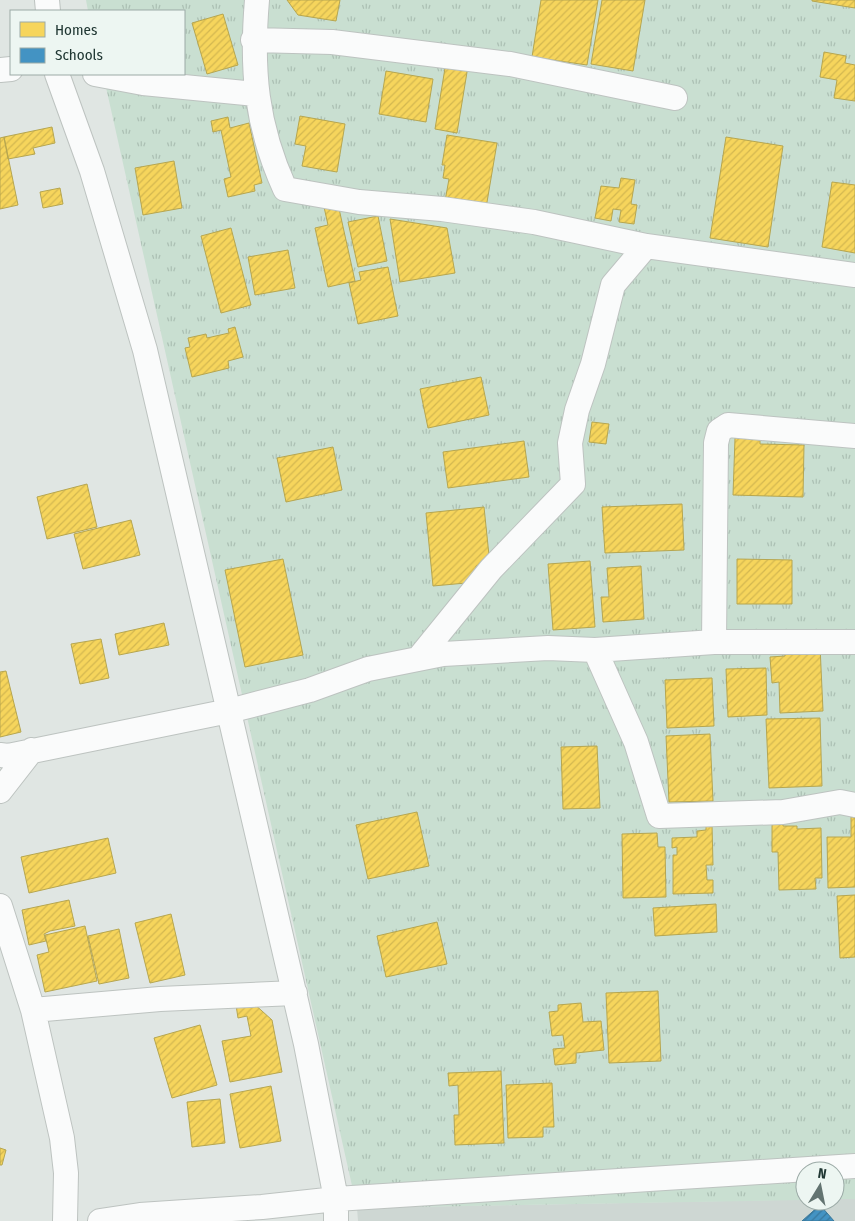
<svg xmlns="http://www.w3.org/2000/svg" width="855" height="1221" viewBox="0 0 855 1221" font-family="'Fira Sans Condensed',sans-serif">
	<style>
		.built { fill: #ced7d3 }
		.grass { fill: url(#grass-tufts) }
		.homes { fill: url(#homes-hatch); stroke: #b6a650 }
		.schools { fill: url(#schools-hatch); stroke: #387798 }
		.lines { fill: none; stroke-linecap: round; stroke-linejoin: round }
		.street-casing { stroke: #bdc3c0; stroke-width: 26 }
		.street { stroke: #fafbfb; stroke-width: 24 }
	</style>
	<defs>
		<pattern id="grass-tufts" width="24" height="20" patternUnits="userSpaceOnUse" patternTransform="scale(1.25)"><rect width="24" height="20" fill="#c9dfd1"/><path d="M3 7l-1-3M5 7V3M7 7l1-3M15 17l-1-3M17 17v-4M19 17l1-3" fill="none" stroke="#acc0b4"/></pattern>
		<pattern id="homes-hatch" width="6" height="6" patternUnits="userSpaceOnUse" patternTransform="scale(1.25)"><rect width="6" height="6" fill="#f6d55c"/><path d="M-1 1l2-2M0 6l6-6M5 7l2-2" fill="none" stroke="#d3b750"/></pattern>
		<pattern id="schools-hatch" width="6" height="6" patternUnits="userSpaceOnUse" patternTransform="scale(1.25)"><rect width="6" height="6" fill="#4393c3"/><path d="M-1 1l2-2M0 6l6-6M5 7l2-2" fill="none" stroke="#38799f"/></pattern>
	</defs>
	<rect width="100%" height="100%" fill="#e0e6e3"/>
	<path class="built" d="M835,1199H855V1221H358L357,1208Z"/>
	<path class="grass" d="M86,0H855V1199H835V1171H805V1200L357,1208L103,74H184V11H88Z"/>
	<path class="homes" d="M287,0H340L336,21L298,15Z
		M541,0H598L587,65L532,57Z
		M602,0H645L633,71L591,64Z
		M812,0H855V8L812,1Z
		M223,14L238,65L207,74L192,23Z
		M824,52L846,56L845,63L855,65V101L834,98L837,80L820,77Z
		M446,62L468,66L457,133L435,129Z
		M386,71L433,79L426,122L379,114Z
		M300,116L345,124L337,172L302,166L306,146L295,144Z
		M228,117L230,128L249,123L262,183L254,185L255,191L228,197L224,179L231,177L221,130L213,132L211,121Z
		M52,127L55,143L33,148L35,154L8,159L4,137Z
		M447,135L497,143L486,208L445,201L449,179L443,178L445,165H442Z
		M4,137L18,205L0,209V138Z
		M726,137L783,146L768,247L710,238Z
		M174,161L182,208L143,215L135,168Z
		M621,178L635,180L631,204L637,205L634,224L619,222L621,210L613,209L611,221L595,218L601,186L619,188Z
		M832,182L855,185V253L822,247Z
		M60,188L63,204L43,208L40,192Z
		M338,204L355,281L328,287L315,228L328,225L324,207Z
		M378,216L387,261L358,267L348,222Z
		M390,219L447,228L455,273L400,282Z
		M231,228L251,305L221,313L201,236Z
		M288,250L295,288L255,295L248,257Z
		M388,267L398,316L358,324L349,283L361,280L359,272Z
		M235,327L243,357L228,361L229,368L192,377L185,348L190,347L188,338L206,334L207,338L229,333L228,329Z
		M481,377L489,415L428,428L420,389Z
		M592,422L609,424L606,444L589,442Z
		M735,438H760V444L804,445L803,497L733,495Z
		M524,441L529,477L448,488L443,452Z
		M333,447L342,490L286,502L277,458Z
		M87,484L97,527L47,539L37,497Z
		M682,504L684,550L605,553L602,507Z
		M484,507L490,565L476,566L477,582L433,586L426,513Z
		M131,520L140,555L83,569L74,534Z
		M283,559L303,655L245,667L225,570Z
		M737,559L792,560V604H737Z
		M590,561L595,627L553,630L548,564Z
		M641,566L644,619L603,622L601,597H609L607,568Z
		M164,623L169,645L119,655L115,634Z
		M101,639L109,678L80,684L71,644Z
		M820,646L823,711L780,713L779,682L772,683L770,657L785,656L784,647Z
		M766,668L767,715L728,717L726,669Z
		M6,671L21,732L0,737V672Z
		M712,678L714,726L667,728L665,680Z
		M820,718L822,786L769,788L766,719Z
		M710,734L713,801L669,802L666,736Z
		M597,746L600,808L563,809L561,747Z
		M417,812L429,866L368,879L356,825Z
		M851,817H855V887L828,888L827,837H851Z
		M772,823H783V826H797V829L821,828L822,878H815L816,889L779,890L778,852H772Z
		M706,825H712L713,865H706L707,880H713V893L673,894V855H677V847L672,848V838L697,837V831L706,830Z
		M657,833L658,847H665L666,897L623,898L622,834Z
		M108,838L116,873L29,893L21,857Z
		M855,895V957L840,958L837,896Z
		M69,900L75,926L50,931L44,934L46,941L29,945L22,910Z
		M716,904L717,932L655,936L653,908Z
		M171,914L185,975L150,983L135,923Z
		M437,922L447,964L386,977L377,936Z
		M85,926L97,981L45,992L37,955L49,952L45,935Z
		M119,929L129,978L99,984L88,936Z
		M658,991L661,1061L609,1063L606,993Z
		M252,1002L272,1020L282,1072L230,1082L222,1041L251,1036L247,1016L238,1018L236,1005Z
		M581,1003L583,1022L601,1021L604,1050L576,1053V1063L555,1065L553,1049L565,1048L563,1035L552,1036L549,1012L558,1011V1005Z
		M200,1025L217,1085L172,1098L154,1038Z
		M501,1071L504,1143L455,1145L454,1115H459L458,1085L449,1086L448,1073Z
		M552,1083L554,1127H543V1137L508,1138L506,1085Z
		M271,1086L281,1141L240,1148L230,1094Z
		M220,1099L225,1143L192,1147L187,1102Z
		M0,1148L6,1150L2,1165H0Z"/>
	<path class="schools" d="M820,1205L834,1221H802Z"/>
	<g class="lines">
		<defs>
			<path id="street" d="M47,0L48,11
				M257,0C251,70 256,125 285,189L359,202L442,209L534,222L646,246L855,275
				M253,40L332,42L510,64L675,98
				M0,70L11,69
				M57,74L92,171L145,350L306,1044L336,1199V1221
				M95,74L143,83L256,94
				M714,642L716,443L719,431L728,425L855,436
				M595,650L636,742L659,816L783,812L840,802L855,805
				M418,659L491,569L573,484L570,443L577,410L593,364L613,285L646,246
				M0,755L8,756L229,711L310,690L368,669L443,654L548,648L595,650L714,642H855
				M0,791L32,750
				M0,906L33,1010L62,1138L66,1173L65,1221
				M33,1010L160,999L295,993
				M100,1221L140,1215L262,1207L336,1199L855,1166"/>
		</defs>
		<use href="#street" class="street-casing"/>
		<use href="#street" class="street"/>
	</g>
	<rect x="10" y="10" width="175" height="65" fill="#edf6f2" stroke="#9baaa6"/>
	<rect x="20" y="22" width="25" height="15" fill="#f6d55c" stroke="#9baaa6"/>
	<text x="55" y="35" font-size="15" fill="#203733">Homes</text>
	<rect x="20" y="48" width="25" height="15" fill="#4393c3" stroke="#9baaa6"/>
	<text x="55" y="60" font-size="15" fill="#203733">Schools</text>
	<g transform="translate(820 1186) rotate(10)"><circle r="24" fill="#edf6f2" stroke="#9baaa6"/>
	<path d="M0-4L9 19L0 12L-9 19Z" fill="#637471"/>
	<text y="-8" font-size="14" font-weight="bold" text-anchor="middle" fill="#203733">N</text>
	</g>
</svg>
